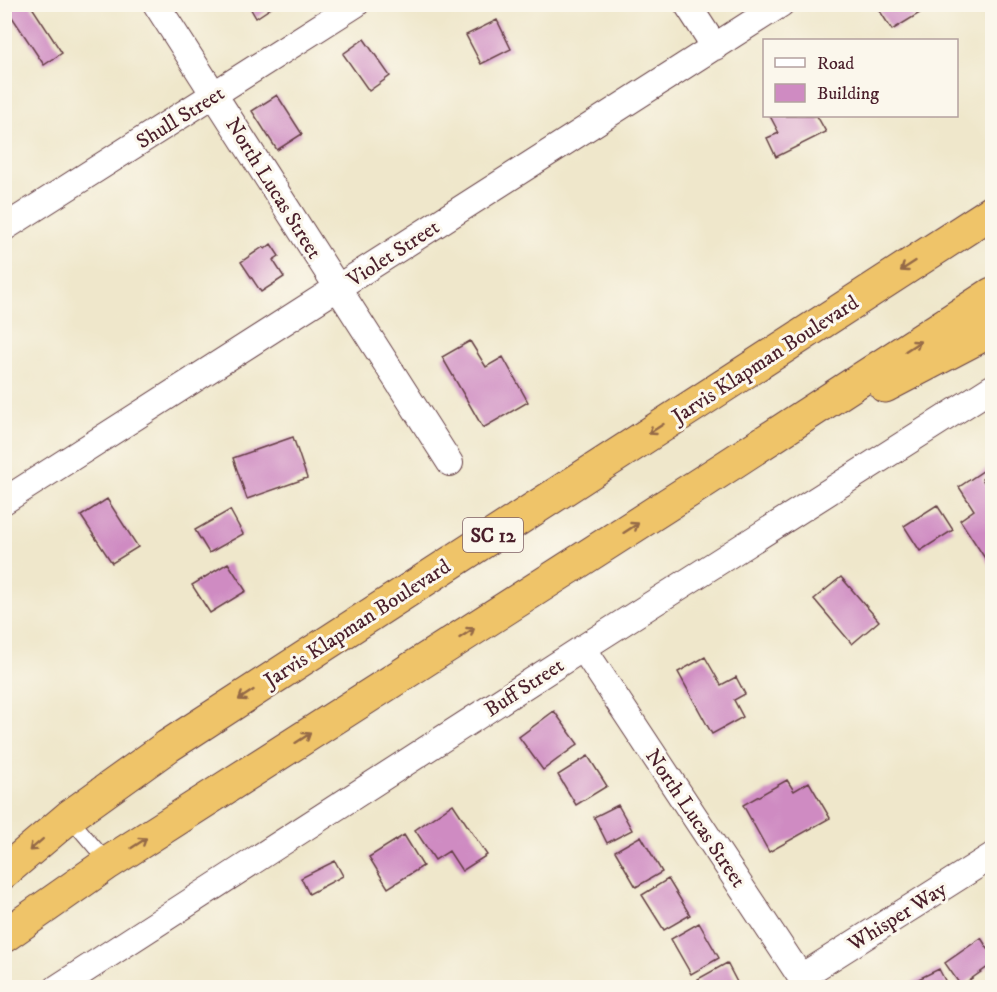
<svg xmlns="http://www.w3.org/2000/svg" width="997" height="992" viewBox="0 0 997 992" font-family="'IM FELL DW Pica',serif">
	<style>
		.building { fill: #cf8bc2 }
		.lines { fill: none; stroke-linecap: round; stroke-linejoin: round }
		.service-casing { stroke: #633d43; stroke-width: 16 }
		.minor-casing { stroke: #633d43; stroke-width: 28 }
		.trunk-casing { stroke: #633d43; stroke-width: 35 }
		.service { stroke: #fff; stroke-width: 14 }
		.minor { stroke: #fff; stroke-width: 26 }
		.trunk { stroke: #efc469; stroke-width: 33 }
		.oneway { stroke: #946947 }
		.labels { text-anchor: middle; stroke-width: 6; stroke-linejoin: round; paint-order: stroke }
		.shield { fill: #fbf7ec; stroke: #7f6065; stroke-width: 1.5 }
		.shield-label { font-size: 20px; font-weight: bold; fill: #4a1f2b }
		.street-label { font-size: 21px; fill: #4a1f2b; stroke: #fbf7ec }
	</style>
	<rect width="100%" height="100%" fill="#fbf7ec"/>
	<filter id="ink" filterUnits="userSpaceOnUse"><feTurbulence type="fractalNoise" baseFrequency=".0167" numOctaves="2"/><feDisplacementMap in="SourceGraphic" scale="12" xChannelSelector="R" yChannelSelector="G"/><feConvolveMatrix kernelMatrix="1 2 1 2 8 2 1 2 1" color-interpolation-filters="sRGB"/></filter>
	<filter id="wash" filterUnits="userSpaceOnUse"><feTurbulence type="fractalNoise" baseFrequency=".008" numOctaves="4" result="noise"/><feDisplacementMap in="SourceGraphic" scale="24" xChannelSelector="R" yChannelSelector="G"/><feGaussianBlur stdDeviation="1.35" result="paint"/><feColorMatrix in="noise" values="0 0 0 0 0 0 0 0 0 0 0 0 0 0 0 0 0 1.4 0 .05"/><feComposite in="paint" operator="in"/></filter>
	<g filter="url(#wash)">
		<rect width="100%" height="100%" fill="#efe7cb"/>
		<g id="blocks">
			<path class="building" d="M11,4H30L62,53L44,65L6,8Z
				M248,4H277L256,18Z
				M876,5H919L923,11L892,30Z
				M497,20L511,49L481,64L466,35Z
				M364,39L390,76L369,91L343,54Z
				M277,95L302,134L277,150L252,111Z
				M770,116H817L826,132L776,157L767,138L779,133Z
				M271,244L279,256L273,260L284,277L261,292L241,262L263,247L265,249Z
				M470,341L486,367L503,357L528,402L483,428L442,357Z
				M293,437L307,478L247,499L233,458Z
				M992,465V472L982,479L992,494V569L960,520L974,510L959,487Z
				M107,499L138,547L112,563L81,516Z
				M937,505L953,530L920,551L904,526Z
				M230,510L243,534L209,553L195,530Z
				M228,563L246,591L210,613L192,585Z
				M841,577L879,621L852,644L814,599Z
				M705,657L721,685L736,677L745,694L734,700L743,717L712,734L678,672Z
				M554,711L578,744L543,770L519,737Z
				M588,756L607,786L576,805L558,775Z
				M787,780L794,791L809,782L830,818L769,852L743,805Z
				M453,804L487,855L462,871L449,851L435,860L415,830Z
				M618,805L632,830L607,843L594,817Z
				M404,835L423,866L388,888L369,857Z
				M641,836L662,872L636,887L615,851Z
				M335,861L343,876L309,894L301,878Z
				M668,879L690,915L664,930L642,895Z
				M699,923L719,958L691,974L671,939Z
				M981,938L992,955V964L961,986L945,963Z
				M727,963L740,988H703L698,979Z
				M939,969L949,988H900Z"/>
		</g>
	</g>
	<g filter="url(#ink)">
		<use href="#blocks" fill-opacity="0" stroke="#633d43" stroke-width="1.5"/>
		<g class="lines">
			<defs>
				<path id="service" d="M69,817L108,863"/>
				<path id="minor" d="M156,4L450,463
					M687,4L715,47
					M4,228L356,4
					M4,501L781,4
					M583,648L808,988
					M801,977L992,856
					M57,988L583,648L992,388"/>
				<path id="trunk" d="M885,386L992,330
					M4,872L69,817L168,746L992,212
					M4,936L108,863L706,480L992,294"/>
			</defs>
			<use href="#service" class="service-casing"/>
			<use href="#minor" class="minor-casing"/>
			<use href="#trunk" class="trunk-casing"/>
			<use href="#service" class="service"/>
			<use href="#minor" class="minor"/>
			<use href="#trunk" class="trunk"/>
		</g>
		<defs><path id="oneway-shaft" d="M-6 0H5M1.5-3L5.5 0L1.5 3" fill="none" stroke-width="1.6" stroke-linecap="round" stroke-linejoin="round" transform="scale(1.5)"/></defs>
		<g class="oneway">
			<use href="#oneway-shaft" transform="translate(908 266) rotate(147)"/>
			<use href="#oneway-shaft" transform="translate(913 346) rotate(-33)"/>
			<use href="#oneway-shaft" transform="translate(656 429) rotate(147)"/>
			<use href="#oneway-shaft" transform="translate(631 528) rotate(-33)"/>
			<use href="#oneway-shaft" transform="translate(467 633) rotate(-33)"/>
			<use href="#oneway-shaft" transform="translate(246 695) rotate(147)"/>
			<use href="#oneway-shaft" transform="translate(303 738) rotate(-33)"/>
			<use href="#oneway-shaft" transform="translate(139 843) rotate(-33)"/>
			<use href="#oneway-shaft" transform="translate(36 845) rotate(139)"/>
		</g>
	</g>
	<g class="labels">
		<rect class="shield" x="463" y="518" width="60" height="34" rx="4.5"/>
		<g class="shield-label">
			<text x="493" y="542">SC 12</text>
		</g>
		<g class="street-label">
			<text transform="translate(180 117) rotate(-32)" y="7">Shull Street</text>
			<text transform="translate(274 188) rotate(58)" y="7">North Lucas Street</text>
			<text transform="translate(393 253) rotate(-33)" y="7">Violet Street</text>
			<text transform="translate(765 359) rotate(-33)" y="7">Jarvis Klapman Boulevard</text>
			<text transform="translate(357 623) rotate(-33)" y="7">Jarvis Klapman Boulevard</text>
			<text transform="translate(524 687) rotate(-33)" y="7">Buff Street</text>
			<text transform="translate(696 818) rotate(56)" y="7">North Lucas Street</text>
			<text transform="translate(897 916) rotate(-32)" y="7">Whisper Way</text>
		</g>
	</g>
	<rect width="997" height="992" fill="none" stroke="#fbf7ec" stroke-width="24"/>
	<rect x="763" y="39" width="195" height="78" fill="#fbf7ec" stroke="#b4a19f" stroke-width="1.5"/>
	<rect x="775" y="58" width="30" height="9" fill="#ffffff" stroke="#b4a19f" stroke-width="1.5"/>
	<text x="817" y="69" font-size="18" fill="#4a1f2b">Road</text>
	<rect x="775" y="84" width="30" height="18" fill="#cf8bc2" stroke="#b4a19f" stroke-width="1.5"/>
	<text x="817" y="99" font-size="18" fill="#4a1f2b">Building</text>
</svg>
